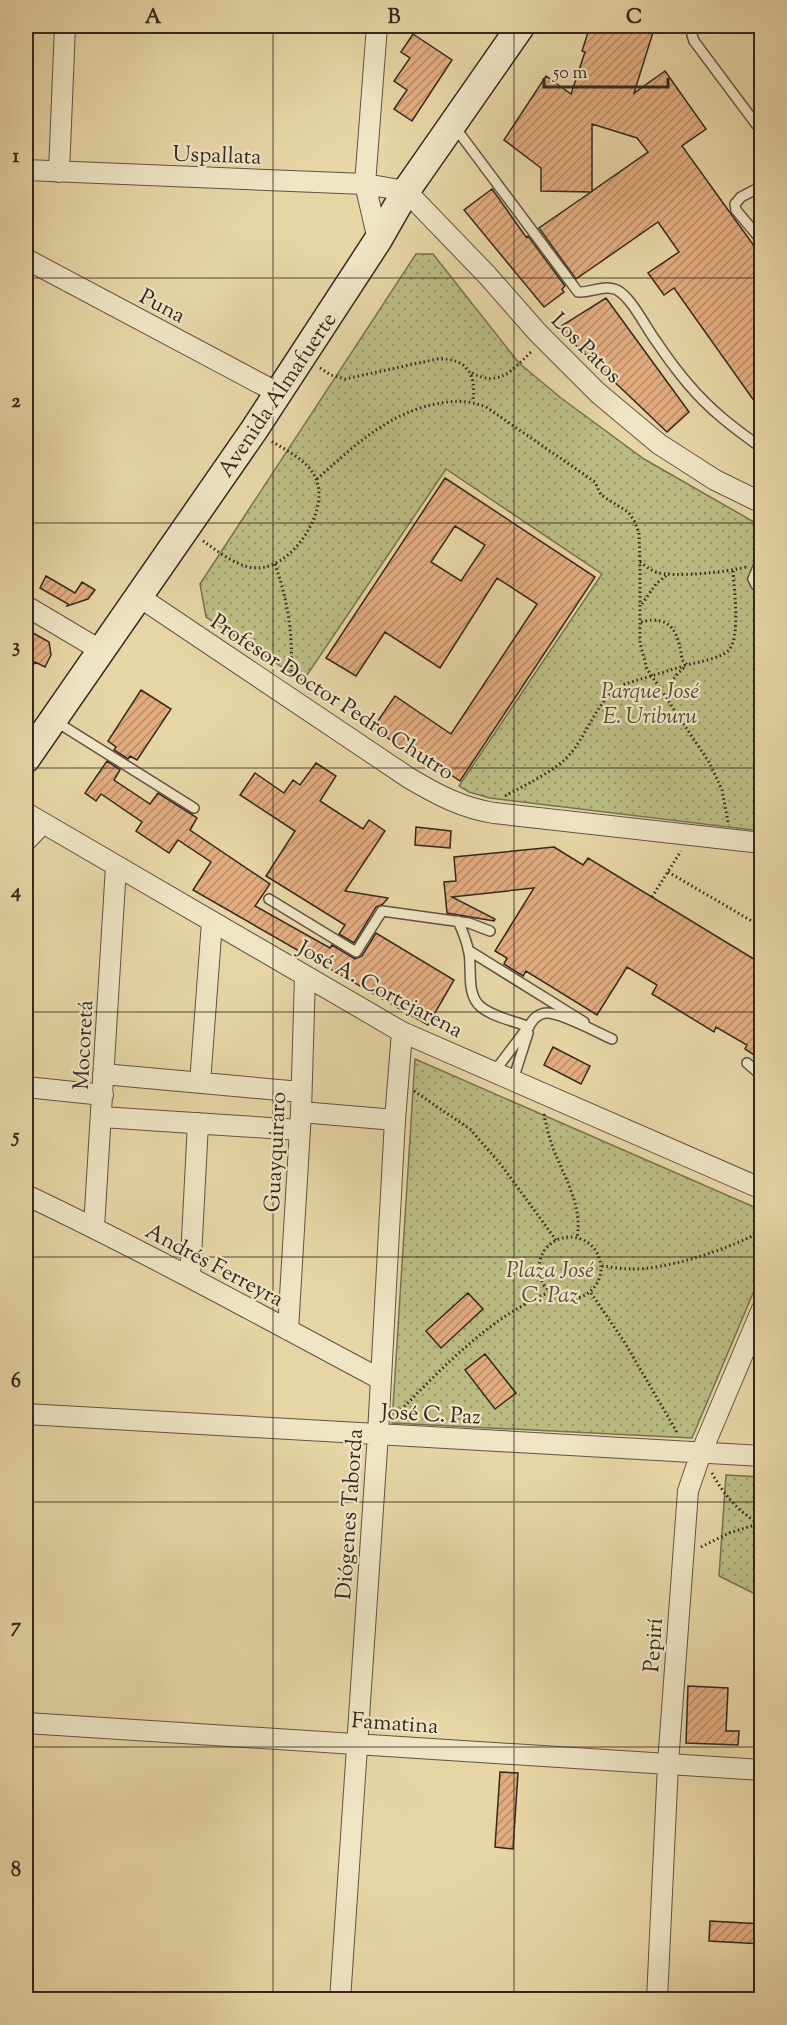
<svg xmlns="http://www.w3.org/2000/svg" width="787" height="2025" viewBox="0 0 787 2025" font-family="'Sorts Mill Goudy',serif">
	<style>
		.park { fill: url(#park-dots); stroke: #777252; stroke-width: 1.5 }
		.building { fill: url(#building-hatch); stroke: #342822; stroke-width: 1.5; fill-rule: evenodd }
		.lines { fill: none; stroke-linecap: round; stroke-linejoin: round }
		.lane-casing { stroke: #615343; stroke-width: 12 }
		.street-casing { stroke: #615343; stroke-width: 22 }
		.secondary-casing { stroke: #342822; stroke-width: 30 }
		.path { stroke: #342822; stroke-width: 3; stroke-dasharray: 1.5 3; stroke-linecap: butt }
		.lane { stroke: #efe4c4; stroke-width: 9 }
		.street { stroke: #efe4c4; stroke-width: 20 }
		.secondary { stroke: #efe4c4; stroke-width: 27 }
		.grid { fill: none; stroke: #342822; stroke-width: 1.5; stroke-opacity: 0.55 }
		.labels { text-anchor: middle; stroke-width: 4.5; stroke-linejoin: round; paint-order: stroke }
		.street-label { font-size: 22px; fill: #342822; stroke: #efe4c4 }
		.park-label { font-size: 22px; font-style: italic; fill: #564d3a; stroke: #efe4c4 }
		.neatline { fill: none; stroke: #342822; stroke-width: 2 }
		.grid-label { font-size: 20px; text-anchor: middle; font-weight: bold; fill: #342822 }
	</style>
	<defs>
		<pattern id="park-dots" width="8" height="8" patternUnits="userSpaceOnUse" patternTransform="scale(1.5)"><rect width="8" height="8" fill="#babc82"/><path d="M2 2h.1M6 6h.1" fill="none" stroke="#98996a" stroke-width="1.8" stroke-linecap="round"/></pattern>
		<pattern id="building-hatch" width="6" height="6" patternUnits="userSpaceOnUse" patternTransform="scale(1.5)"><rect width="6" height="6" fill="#e2ac7f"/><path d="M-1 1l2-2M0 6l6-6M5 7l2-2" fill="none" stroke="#b88c68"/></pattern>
	</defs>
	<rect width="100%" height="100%" fill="#e7d5a5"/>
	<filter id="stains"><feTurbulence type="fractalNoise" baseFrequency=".00333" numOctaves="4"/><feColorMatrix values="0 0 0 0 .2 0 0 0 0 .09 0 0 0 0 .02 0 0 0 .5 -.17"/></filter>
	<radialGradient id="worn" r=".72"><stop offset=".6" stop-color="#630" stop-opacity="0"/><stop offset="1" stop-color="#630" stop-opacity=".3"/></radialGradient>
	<path class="park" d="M416,254H433L519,363L561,398L644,459L761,526V831L490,798L469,792L459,786L602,574L446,469L303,681L206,617L200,584Z
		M415,1059L761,1210V1274L692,1438L392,1423Z
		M726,1475L761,1477V1597L719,1576Z"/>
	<path class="building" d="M590,26H655L634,93L665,71L706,129L682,146L762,257V412L674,288L664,295L648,273L679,252L658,222L576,279L539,228L591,192L541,191V168L504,140L546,76L571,94L585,52L582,51ZM592,124L637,138L648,152L592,191Z
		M413,34L452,60L412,121L394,109L407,90L394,81L410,58L401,52Z
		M492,189L526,237L528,236L565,286L562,289L564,292L544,307L464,210Z
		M606,298L689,412L667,432L558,328Z
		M445,478L595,577L460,781L419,753L416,757L373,728L395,696L451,734L537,604L497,578L440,668L385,632L356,676L326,658ZM455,526L485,545L461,581L431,562Z
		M46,576L75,593L82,582L95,590L88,599L67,606L68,604L40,588Z
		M26,629L49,642L51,655L45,667L35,662L26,679Z
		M141,690L171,709L137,760L130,756L128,759L114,750L116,747L108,741Z
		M107,761L120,770L114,780L150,804L158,793L191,814L197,818L190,830L270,884L255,906L330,948L332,945L355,959L362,956L376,933L454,980L428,1025L193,890L211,862L178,840L169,853L136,831L142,822L101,794L96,801L85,793Z
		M316,763L336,776L320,801L363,829L369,820L385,831L345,891L388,898L383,904L376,907L354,943L339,934L345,925L266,876L295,831L240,795L255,773L284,793L293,780L300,785Z
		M416,827L451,831L450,848L415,845Z
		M554,847L583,865L588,858L762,964V1060L745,1049L747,1045L716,1027L714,1032L652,994L657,985L627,967L597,1015L526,971L523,976L504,964L507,958L495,951L534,888L452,897L495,919L494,921L447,913L444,882L456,881L454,857Z
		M553,1047L590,1066L581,1084L544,1065Z
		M468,1293L483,1309L441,1348L426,1331Z
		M485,1354L516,1393L495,1409L465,1370Z
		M688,1686L728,1688L726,1731H739L738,1745L686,1743Z
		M500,1772L518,1773L513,1849L495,1847Z
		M710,1921L762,1924V1944L709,1941Z"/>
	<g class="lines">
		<defs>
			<path id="lane" d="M693,26L692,35L694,41L762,132
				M454,126L578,292C591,293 605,284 617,290C632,298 646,328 656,341C666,356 677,371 689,385C710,410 735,429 762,448
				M762,186L741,197L735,204L736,210L762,241
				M762,557L753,579L756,585L762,589
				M55,721L194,808
				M269,899L356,952L382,911L469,923L490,931
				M458,921C463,932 467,942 469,953C472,970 466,995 481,1007C493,1017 514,1021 529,1027
				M468,950L584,1022
				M747,1063L762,1076
				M494,1072L534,1019C538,1015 541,1013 547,1013C562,1013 596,1032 612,1039
				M513,1080L528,1033"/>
			<path id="street" d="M377,26L365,184L378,240
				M26,170L365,184L406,191L487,275L538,333L598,393L659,444L715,480L762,503
				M59,172L65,26
				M26,259L278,393
				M138,596L409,778C436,794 462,808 494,813L762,843
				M26,606L100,650
				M26,813L402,1032L762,1189
				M26,841L43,823
				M103,1074L301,1092
				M200,1083L212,922
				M26,1087L103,1095
				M301,1112L395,1120
				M102,1117L300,1130
				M26,1195C146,1252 262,1316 380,1379
				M94,1227L116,866
				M190,1277L198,1123
				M288,1330L301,1112L305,976
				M26,1414L762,1456
				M26,1723L762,1770
				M340,2000L378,1434L395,1120L402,1032
				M657,2000L668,1764L688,1491L701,1453L762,1309"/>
			<path id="secondary" d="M26,759L254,430L378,240L406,191L521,26"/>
		</defs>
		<use href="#lane" class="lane-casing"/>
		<use href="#street" class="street-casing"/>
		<use href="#secondary" class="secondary-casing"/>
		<path class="path" d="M320,368L331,375L345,379L437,359C468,358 476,374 473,402
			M472,373C500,388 513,369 532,351
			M317,479C354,446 390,411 441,403C457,400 471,401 486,407L595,482L601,495L628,512L634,520L639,533L640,562V643L647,669L709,762L722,790L728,822
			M203,541C219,552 237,567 256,568C292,569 330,511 316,479C308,460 287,451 271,441
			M640,562C645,565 650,570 656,572C672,578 729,572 746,567
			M275,564C289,604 293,636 291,677
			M642,604L656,584L668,574
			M641,622C672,614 679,634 682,660L687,665C698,662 721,658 728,651C741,638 734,589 733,571
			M667,700C669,684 674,676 686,666
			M505,796C525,785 556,771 571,753C590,730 597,698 625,684L687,665
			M668,872L762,927
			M652,897L681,851
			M414,1091L470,1129L502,1166L556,1240
			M544,1114C547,1130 551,1145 558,1160C569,1186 582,1209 577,1238
			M539 1268a31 31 0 1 1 62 0a31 31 0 1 1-62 0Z
			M602,1266C611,1267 621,1269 630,1269C667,1270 729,1249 762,1231
			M591,1293L625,1343L678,1434
			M398,1413C443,1367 490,1317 550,1292
			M712,1473C723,1494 740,1514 762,1525
			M701,1547L729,1533L758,1524"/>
		<use href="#lane" class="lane"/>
		<use href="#street" class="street"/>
		<use href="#secondary" class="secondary"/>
	</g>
	<path class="grid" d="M273,26V2000M514,26V2000M26,278H762M26,523H762M26,768H762M26,1012H762M26,1257H762M26,1502H762M26,1747H762"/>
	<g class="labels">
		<g class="street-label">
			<text transform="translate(217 154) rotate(2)" y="8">Uspallata</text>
			<text transform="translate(163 305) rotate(28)" y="8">Puna</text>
			<text transform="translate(587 347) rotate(45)" y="8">Los Patos</text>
			<text transform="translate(276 394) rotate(-56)" y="8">Avenida Almafuerte</text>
			<text transform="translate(333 696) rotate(33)" y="8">Profesor Doctor Pedro Chutro</text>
			<text transform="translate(381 988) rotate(28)" y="8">José A. Cortejarena</text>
			<text transform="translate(82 1045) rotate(-87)" y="8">Mocoretá</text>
			<text transform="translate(274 1152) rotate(-87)" y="8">Guayquiraro</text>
			<text transform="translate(215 1264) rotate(28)" y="8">Andrés Ferreyra</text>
			<text transform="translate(431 1413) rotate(3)" y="8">José C. Paz</text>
			<text transform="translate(348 1514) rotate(-86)" y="8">Diógenes Taborda</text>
			<text transform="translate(652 1645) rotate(-86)" y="8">Pepirí</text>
			<text transform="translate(395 1722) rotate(4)" y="8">Famatina</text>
		</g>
		<g class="park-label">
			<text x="650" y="698">Parque José<tspan x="650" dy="25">E. Uriburu</tspan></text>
			<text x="550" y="1277">Plaza José<tspan x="550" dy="25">C. Paz</tspan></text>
		</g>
	</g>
	<rect width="787" height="2025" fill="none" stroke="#e7d5a5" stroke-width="66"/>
	<path d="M544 78v9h124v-9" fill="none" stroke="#342822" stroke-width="3"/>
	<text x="553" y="78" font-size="18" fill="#342822" stroke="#efe4c4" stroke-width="4.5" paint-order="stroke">50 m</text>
	<rect x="33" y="33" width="721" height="1959" class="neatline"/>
	<g class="grid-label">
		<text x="153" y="23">A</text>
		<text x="394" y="23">B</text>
		<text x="634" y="23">C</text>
		<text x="16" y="162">1</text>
		<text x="16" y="407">2</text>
		<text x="16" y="652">3</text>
		<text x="16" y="897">4</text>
		<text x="16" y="1142">5</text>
		<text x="16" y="1387">6</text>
		<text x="16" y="1632">7</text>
		<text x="16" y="1876">8</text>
	</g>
	<rect width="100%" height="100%" filter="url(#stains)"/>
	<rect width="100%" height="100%" fill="url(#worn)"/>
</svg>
